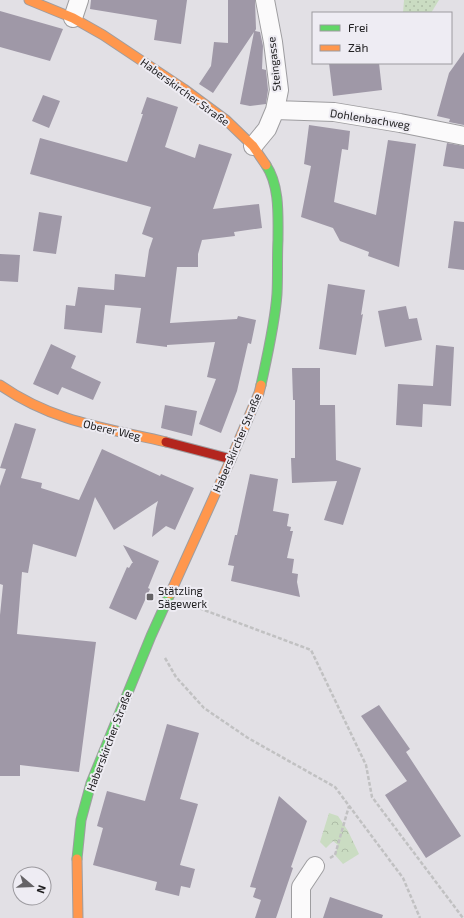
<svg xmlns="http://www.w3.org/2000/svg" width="464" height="918" viewBox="0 0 464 918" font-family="'Exo 2',sans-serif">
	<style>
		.grass { fill: url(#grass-dots) }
		.forest { fill: url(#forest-crowns) }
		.building { fill: #9f98a7 }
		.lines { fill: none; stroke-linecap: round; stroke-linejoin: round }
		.street-casing { stroke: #9e9da0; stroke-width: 20 }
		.fast-casing { stroke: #9e9da0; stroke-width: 11 }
		.slow-casing { stroke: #9e9da0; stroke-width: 11 }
		.jam-casing { stroke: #9e9da0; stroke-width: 11 }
		.path { stroke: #c1c1c2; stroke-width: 2.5; stroke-dasharray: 4 2; stroke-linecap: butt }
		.street { stroke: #fbfafb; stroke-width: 18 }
		.fast { stroke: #63d668; stroke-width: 9 }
		.slow { stroke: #ff974d; stroke-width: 9 }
		.jam { stroke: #b3261e; stroke-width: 9 }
		.poi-dot { fill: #656366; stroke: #eeecf3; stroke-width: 1.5 }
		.labels { text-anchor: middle; stroke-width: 4; stroke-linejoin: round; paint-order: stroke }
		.street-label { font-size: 11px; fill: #212022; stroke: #eeecf3 }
		.poi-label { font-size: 11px; fill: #212022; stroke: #eeecf3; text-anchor: start }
	</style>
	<defs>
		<pattern id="grass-dots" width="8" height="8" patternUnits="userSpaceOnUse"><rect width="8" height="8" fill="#cadcc2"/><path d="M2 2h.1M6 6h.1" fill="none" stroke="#adbca6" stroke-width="1.8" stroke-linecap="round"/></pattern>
		<pattern id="forest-crowns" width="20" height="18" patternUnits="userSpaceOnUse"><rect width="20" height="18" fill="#cadcc2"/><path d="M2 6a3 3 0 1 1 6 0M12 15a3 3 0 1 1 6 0" fill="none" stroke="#adbca6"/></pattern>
	</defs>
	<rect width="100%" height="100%" fill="#e2e0e5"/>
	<path class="grass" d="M404,0H439L431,13H403Z"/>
	<path class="forest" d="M329,813L338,816L348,831L359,854L343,864L335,855L338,845L333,841L326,848L320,842Z"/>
	<path class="building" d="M91,0H187L181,44L154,40L157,20L90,9Z
		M228,0H255L256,29L255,31L260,32L263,46L262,69L266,70L268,90L266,104L250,106L240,104L254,32L213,93L199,84L211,66L214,42L228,43Z
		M0,11L63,29L50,61L0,47Z
		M464,52V125L449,122L450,119L437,116L449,73Z
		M329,63H379L382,90L333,96Z
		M43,95L60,101L49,128L32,121Z
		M147,97L178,107L165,147L195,158L199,144L232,154L213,209L259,204L262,228L234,232L235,236L202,240L198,254V267H177L170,323L237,319L238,316L256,320L251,344L248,343L237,391L221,433L199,424L216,379L207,377L215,342L167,345V347L136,343L141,308L105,305L102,333L64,329L66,305L75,306L78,287L114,290L115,274L145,277L149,250L153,238L142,234L151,207L30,174L40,138L127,162L143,114H141Z
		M309,125L350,131L348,150L342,149L334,202L376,215L388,140L416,144L399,267L368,256L369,252L340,241L333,228L301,217L311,166L304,164Z
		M447,143L464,146V169L443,166Z
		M39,212L62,216L56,254L33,251Z
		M454,221L464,222V270L448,268Z
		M0,254L20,255L18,282L0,281Z
		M328,284L365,290L361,315L363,314L356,355L319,349Z
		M406,306L409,319L417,318L422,340L385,347L378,311Z
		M51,344L76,356L71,368L101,382L93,400L62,387L58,395L33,384Z
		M436,345L454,347L451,406L423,404L422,427L396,425L398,384L433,386Z
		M292,368H320V405H335L336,460L361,468L343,525L324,520L337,481L292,483L291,458H295V400H293Z
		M165,405L197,411L192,436L161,428Z
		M15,423L36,429L21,478L42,483L41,488L79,500L102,449L160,476L161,474L194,488L175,530L166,526L152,537L156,508L158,501L114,530L95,497L76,557L33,544L28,573L22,572L17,634L96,642L79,772L20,765V776H0V615L3,585L0,584V486L6,469L0,468Z
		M250,474L278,479L273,511L289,514L287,526L291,527L290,531H293L287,558L294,559L292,573L298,574L297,582L300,597L231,581L234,566L228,565L235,535H237Z
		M123,545L159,561L148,588L150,589L136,620L109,608L127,567L129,568L132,563H133Z
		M379,705L410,749L406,752L461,836L426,858L385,795L407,781L361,716Z
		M167,724L199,733L180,799L198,804L180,865L195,869L190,888L181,886L179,896L155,890L157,882L93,865L103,828L97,826L107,791L145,801Z
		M279,796L307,821L291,867L293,868L276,918H255L261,900L253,897L256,888L250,887Z
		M330,897L383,915L382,918H323Z"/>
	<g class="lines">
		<defs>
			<path id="street" d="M73,18L79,0
				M275,110L334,112L400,123L464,136
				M253,146L267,129L275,110L279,90L273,42L265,0
				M301,918V887L315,866"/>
			<path id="fast" d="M261,385C267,357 275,323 277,294C278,276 277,258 278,240C278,216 280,186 266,165
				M77,859L81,820L91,783L151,636L170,594"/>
			<path id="slow" d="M29,0L73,18L103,35L184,89L226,120L253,146L266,165
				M0,385C53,422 106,428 166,442
				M170,594L231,459L259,393L261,385
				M77,859L78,918"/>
			<path id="jam" d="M166,442L231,459"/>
		</defs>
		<use href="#street" class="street-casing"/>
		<use href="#fast" class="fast-casing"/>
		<use href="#slow" class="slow-casing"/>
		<use href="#jam" class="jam-casing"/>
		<path class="path" d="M188,604L311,650L366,765L372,797L463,918
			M165,658L176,677L204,708L248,738L335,787L403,878L420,918
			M330,858L335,855L349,806"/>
		<use href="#street" class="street"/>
		<use href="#fast" class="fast"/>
		<use href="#slow" class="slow"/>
		<use href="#jam" class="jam"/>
	</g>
	<rect class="poi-dot" x="146" y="593" width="8" height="8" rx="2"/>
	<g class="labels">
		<g class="street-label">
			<text transform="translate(274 64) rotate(-96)" y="4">Steingasse</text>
			<text transform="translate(185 92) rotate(36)" y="4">Haberskircher Straße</text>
			<text transform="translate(370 119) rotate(9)" y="4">Dohlenbachweg</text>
			<text transform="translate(112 430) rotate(13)" y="4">Oberer Weg</text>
			<text transform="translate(237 443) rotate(-67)" y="4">Haberskircher Straße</text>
			<text transform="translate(109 741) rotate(-69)" y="4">Haberskircher Straße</text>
		</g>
		<g class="poi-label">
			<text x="158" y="595">Stätzling<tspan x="158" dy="13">Sägewerk</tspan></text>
		</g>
	</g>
	<rect x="312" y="12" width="140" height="52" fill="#eeecf3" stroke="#9c9a9f"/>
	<rect x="320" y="25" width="20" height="6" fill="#63d668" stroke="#9c9a9f"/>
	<text x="348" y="32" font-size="12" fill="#212022">Frei</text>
	<rect x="320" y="45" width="20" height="6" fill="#ff974d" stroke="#9c9a9f"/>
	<text x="348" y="52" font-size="12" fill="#212022">Zäh</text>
	<g transform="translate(32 886) rotate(109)"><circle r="19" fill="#eeecf3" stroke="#9c9a9f"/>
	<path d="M0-3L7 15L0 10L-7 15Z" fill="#656366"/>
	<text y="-6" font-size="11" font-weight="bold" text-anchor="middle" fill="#212022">N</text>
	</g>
</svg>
